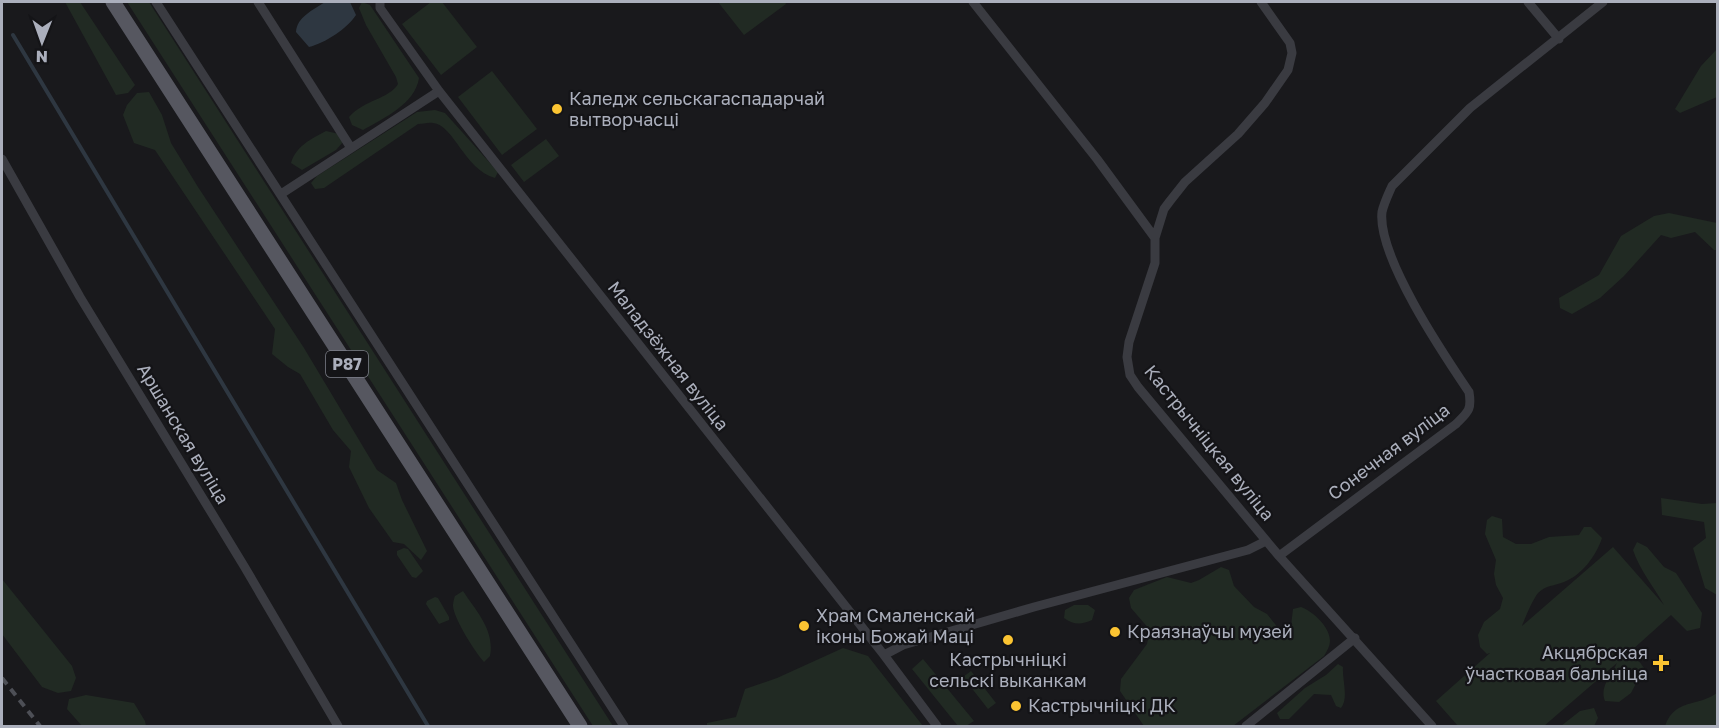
<svg xmlns="http://www.w3.org/2000/svg" width="1719" height="728" viewBox="0 0 1719 728" font-family="'Golos Text',sans-serif">
	<style>
		.green { fill: #212a23 }
		.water { fill: #2e3741 }
		.lines { fill: none; stroke-linecap: round; stroke-linejoin: round }
		.stream { stroke: #2e3741; stroke-width: 4 }
		.street { stroke: #3a3b41; stroke-width: 9 }
		.primary { stroke: #565760; stroke-width: 15 }
		.rail { stroke: #4d4f56; stroke-width: 4; stroke-dasharray: 8 6; stroke-linecap: butt }
		.poi-dot { fill: #fbc432; stroke: #141417; stroke-width: 2 }
		.labels { text-anchor: middle; stroke-width: 4.5; stroke-linejoin: round; paint-order: stroke }
		.shield { fill: #141417; stroke: #7e808a; stroke-width: 1.5 }
		.shield-label { font-size: 16px; font-weight: bold; fill: #abafbc }
		.poi-label { font-size: 18px; fill: #abafbc; stroke: #141417; text-anchor: start }
		.street-label { font-size: 18px; fill: #abafbc; stroke: #141417 }
	</style>
	<rect width="100%" height="100%" fill="#19191c"/>
	<path class="green" d="M65,2H80L135,85L128,93L116,95Z
		M127,2H149L613,726H593Z
		M362,2L370,5L419,78C415,104 384,118 363,130L352,125L349,117C364,100 389,99 398,84L396,77L366,25L359,8Z
		M431,2H442L477,47L441,75L402,24Z
		M718,2H785L786,4L744,35Z
		M1717,49V97L1680,113L1675,109L1701,66Z
		M492,71L537,129L502,155L458,97Z
		M149,92L162,115L171,143L198,187L304,348L377,470L396,483L402,500L427,551L421,560L404,544L393,542L369,508L349,467L351,451L333,430L300,374L288,367L272,354L275,329L155,150L134,143L123,115L127,105L137,93Z
		M435,110L445,113L498,172L495,178C464,169 454,125 433,123C428,122 423,124 418,124L324,188L315,189L311,183L317,176L417,112Z
		M326,131L339,134L343,142L336,150L302,170L291,163C296,146 311,139 326,131Z
		M546,139L559,156L524,182L511,165Z
		M1669,213L1717,223V250H1714L1695,232L1671,238L1661,235L1624,276L1600,298L1572,314L1560,308L1559,298L1599,275L1621,236L1654,216Z
		M1661,498L1702,504L1717,503V595L1705,588L1693,548L1706,538L1704,522L1662,515Z
		M1492,516L1502,519L1503,537L1516,544H1531L1549,537L1579,535L1584,527H1591L1602,538C1596,556 1582,575 1564,582C1554,586 1546,585 1538,593C1533,599 1525,618 1522,626L1613,547L1664,605C1654,587 1639,569 1633,550L1637,542L1647,547L1664,567L1676,573L1702,613L1700,628L1687,631L1671,615L1622,659C1634,657 1635,655 1644,668L1631,693L1619,702L1605,701C1599,687 1612,674 1617,663L1544,726H1458L1436,701L1490,653L1487,654L1480,647L1478,635L1484,622L1500,609L1503,598L1496,585L1494,574L1496,560L1485,534L1487,520Z
		M404,548L408,549L423,571L416,578L412,577L397,555V551Z
		M1221,567L1229,570L1234,586L1254,607L1267,614L1279,629L1291,626L1293,609L1301,607C1314,612 1330,627 1330,641C1330,646 1327,651 1324,656L1233,726H1144L1120,691L1121,679L1147,644L1150,630L1131,608L1129,598L1134,590L1167,577L1191,583L1199,580Z
		M2,579L72,666L76,678L71,691L58,693L42,687L2,634Z
		M463,591C476,611 495,630 490,656L484,662C475,652 454,619 453,606C453,604 454,598 455,596Z
		M435,597L438,598L449,617V620L439,624L426,604L427,601Z
		M1074,605H1088L1095,610L1092,620C1081,625 1074,625 1064,618L1065,610Z
		M843,648L868,656L923,726H707V723L736,717L745,689L777,678Z
		M923,659L974,721L966,726H958L912,669Z
		M1338,664L1343,667C1342,680 1349,698 1341,708L1336,706L1331,695L1314,694L1289,719H1280L1277,713L1305,688L1326,675Z
		M971,671L996,703L988,709L963,677Z
		M1717,693V726H1665C1675,698 1698,707 1717,693Z
		M86,695L134,703L145,721L146,726H82L67,709L69,699Z
		M1594,708L1598,718L1594,726H1561L1580,711Z"/>
	<path class="water" d="M325,2H350L356,15C347,29 325,43 309,47L296,32C297,17 313,10 325,2Z"/>
	<g class="lines">
		<path class="stream" d="M13,35L428,726"/>
		<path class="street" d="M156,2L624,726
			M258,2L351,148
			M380,2V8L439,91L884,655L937,726
			M973,2L1097,159L1155,238V263L1129,342L1127,357L1130,375L1138,387L1279,556L1432,726
			M1528,2L1559,39
			M2,159L80,297L244,566L338,726
			M281,194L439,91
			M1155,238L1164,209L1170,201L1185,182L1238,134L1265,103L1288,70L1292,53L1290,43L1261,2
			M1279,556L1456,424C1468,412 1472,410 1469,392C1444,355 1377,256 1382,212C1384,203 1388,195 1392,186L1470,108L1603,2
			M884,655L903,645L1034,607L1248,550L1266,541
			M1246,726L1355,638"/>
		<path class="primary" d="M113,2L580,726"/>
		<path class="rail" d="M2,678L40,726"/>
	</g>
	<g class="poi-dot">
		<circle cx="557" cy="109" r="6"/>
		<circle cx="804" cy="626" r="6"/>
		<circle cx="1115" cy="632" r="6"/>
		<circle cx="1008" cy="640" r="6"/>
		<path d="M1658 654h6v6h6v6h-6v6h-6v-6h-6v-6h6z"/>
		<circle cx="1016" cy="706" r="6"/>
	</g>
	<g class="labels">
		<rect class="shield" x="326" y="351" width="42" height="26" rx="4.5"/>
		<g class="shield-label">
			<text x="347" y="370">Р87</text>
		</g>
		<g class="poi-label">
			<text x="569" y="105">Каледж сельскагаспадарчай<tspan x="569" dy="21">вытворчасці</tspan></text>
			<text x="816" y="622">Храм Смаленскай<tspan x="816" dy="21">іконы Божай Маці</tspan></text>
			<text x="1127" y="638">Краязнаўчы музей</text>
			<text x="1648" y="659" text-anchor="end">Акцябрская<tspan x="1648" dy="21">ўчастковая бальніца</tspan></text>
			<text x="1008" y="666" text-anchor="middle">Кастрычніцкі<tspan x="1008" dy="21">сельскі выканкам</tspan></text>
			<text x="1028" y="712">Кастрычніцкі ДК</text>
		</g>
		<g class="street-label">
			<text transform="translate(668 356) rotate(52)" y="6">Маладзёжная вуліца</text>
			<text transform="translate(183 434) rotate(59)" y="6">Аршанская вуліца</text>
			<text transform="translate(1209 443) rotate(51)" y="6">Кастрычніцкая вуліца</text>
			<text transform="translate(1389 452) rotate(-37)" y="6">Сонечная вуліца</text>
		</g>
	</g>
	<rect width="1719" height="728" fill="none" stroke="#abafbc" stroke-width="6"/>
	<g transform="translate(42 42) rotate(181)" stroke="#141417" stroke-width="4.5" paint-order="stroke">
	<path d="M0-4.5L10 22L0 15L-10 22Z" fill="#abafbc"/>
	<text y="-9" font-size="16" font-weight="bold" text-anchor="middle" fill="#abafbc">N</text>
	</g>
</svg>
